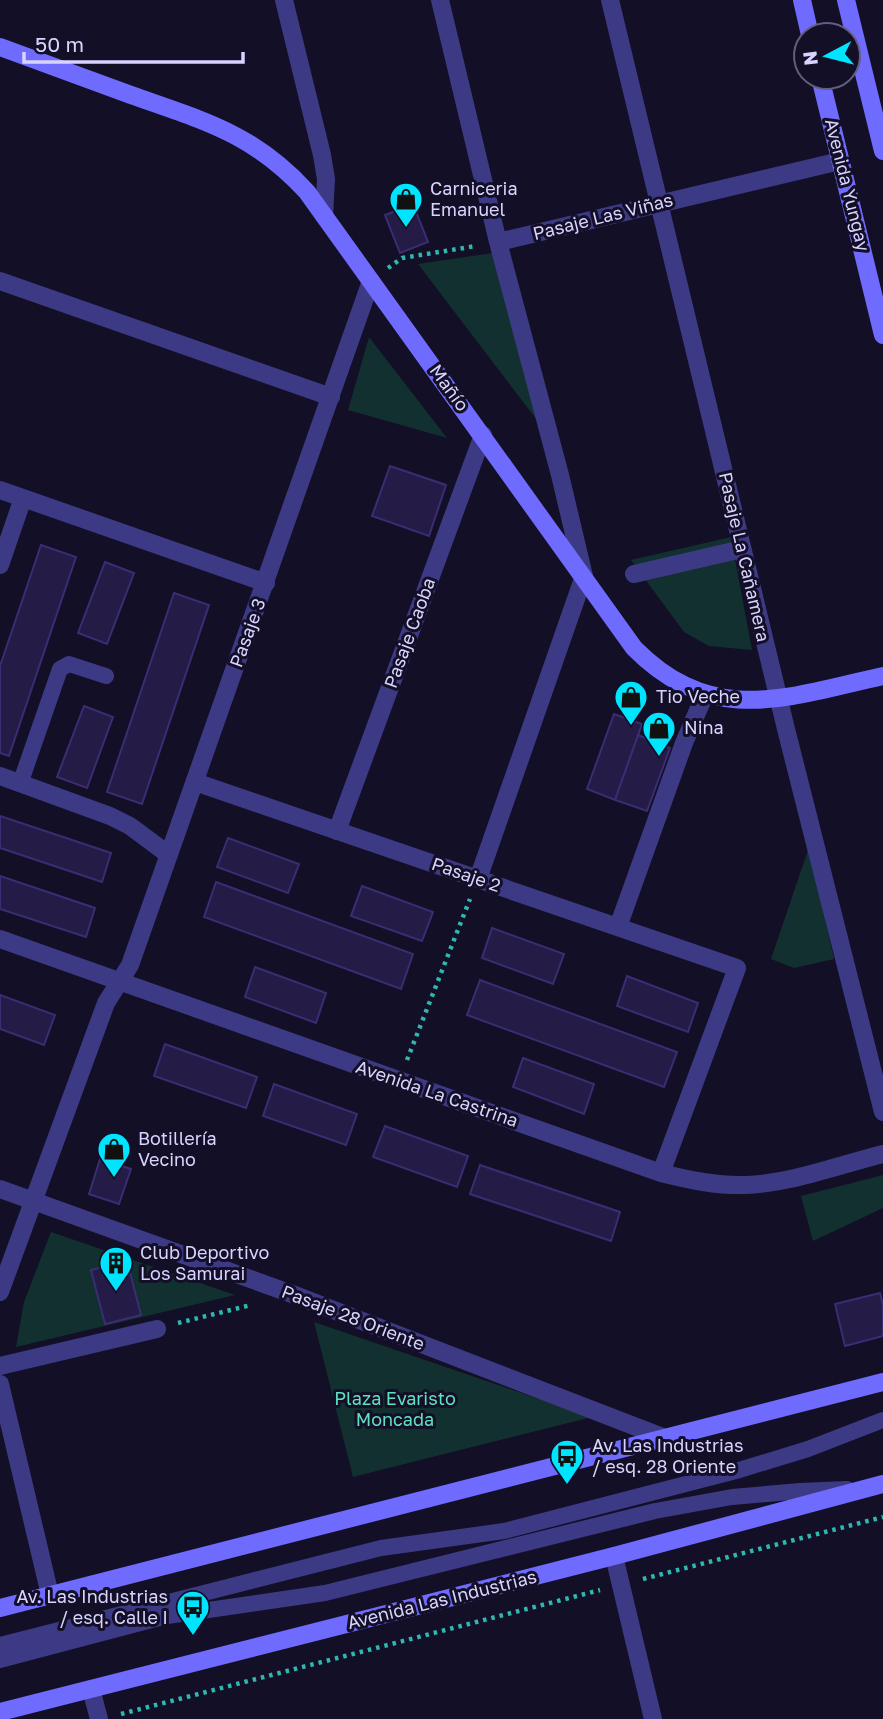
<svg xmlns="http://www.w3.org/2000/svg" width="883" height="1719" viewBox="0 0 883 1719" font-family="'Golos Text',sans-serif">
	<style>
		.green { fill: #12302f }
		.building { fill: #241b47; stroke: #3b2d73; stroke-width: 2 }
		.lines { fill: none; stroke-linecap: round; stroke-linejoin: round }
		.path { stroke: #2fb8b0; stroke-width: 4.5; stroke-dasharray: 3.5 5; stroke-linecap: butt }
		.lane { stroke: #3d3a85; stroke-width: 16 }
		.street { stroke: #3d3a85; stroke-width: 18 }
		.secondary { stroke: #6f6bff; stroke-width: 18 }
		.labels { text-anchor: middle; stroke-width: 6; stroke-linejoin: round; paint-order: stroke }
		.street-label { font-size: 18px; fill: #d9d4ff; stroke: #130f26 }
		.poi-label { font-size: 18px; fill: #d9d4ff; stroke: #130f26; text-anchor: start }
		.park-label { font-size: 18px; fill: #5fe0c0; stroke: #130f26 }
	</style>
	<rect width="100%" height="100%" fill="#130f26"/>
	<path class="green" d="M499,252L543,428L418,264Z
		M369,337L447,438L348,410Z
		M731,537L752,650L709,646L684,632L631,560Z
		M809,847L834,959L794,968L771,959Z
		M883,1175V1208L813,1241L801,1196Z
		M51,1232L235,1295L16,1347L24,1302Z
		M314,1322L592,1417L353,1477Z"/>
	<path class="building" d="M413,204L428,242L400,253L385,215Z
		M390,466L446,485L429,536L372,516Z
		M41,545L76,557L9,756L0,753V666Z
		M105,562L134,573L107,644L78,633Z
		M174,593L209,605L142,804L107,792Z
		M84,706L113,717L87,788L57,777Z
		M614,714L642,724L615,800L587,789Z
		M638,735L670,748L647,811L615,800Z
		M0,816L111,853L102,882L0,848Z
		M228,838L299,864L288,893L217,867Z
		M0,876L95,908L86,937L0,909Z
		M216,882L413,954L401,989L204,917Z
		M362,886L433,912L422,941L351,916Z
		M492,928L564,954L553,984L482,958Z
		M255,967L326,993L316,1023L245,997Z
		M627,976L698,1003L688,1032L617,1006Z
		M480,980L677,1052L664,1087L467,1015Z
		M0,995L55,1015L44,1045L0,1029Z
		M165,1044L257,1077L246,1108L154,1076Z
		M523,1058L594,1084L584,1114L513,1087Z
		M274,1084L357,1114L346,1145L263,1116Z
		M385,1126L468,1156L457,1187L373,1157Z
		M100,1159L131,1169L119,1204L89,1194Z
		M480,1165L620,1212L611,1241L470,1194Z
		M127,1261L141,1315L105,1324L91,1270Z
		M880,1293L883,1305V1336L845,1346L835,1304Z"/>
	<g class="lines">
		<path class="path" d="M388,268L402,258L476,246
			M407,1060L470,899
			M178,1323L251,1305
			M643,1579L883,1517
			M121,1714L600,1590"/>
		<path class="lane" d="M20,784L60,669L69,664L106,676
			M0,1645L381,1548L504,1531L736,1471L808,1449L883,1420
			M0,1660L167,1616L325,1593L655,1511L732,1497L800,1491L847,1489"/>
		<path class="street" d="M284,0L322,155L326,179L324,216
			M440,0L498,242L560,475L584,576L478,879
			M610,0L786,729L883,1112
			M498,242L840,161
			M0,281L331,397
			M0,490L266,583
			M0,565L23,498
			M634,574L742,549
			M0,776L110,816L130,826L169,855
			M195,782L737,968L661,1173
			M337,831L483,435
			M618,927L684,743L705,694
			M0,939L661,1173C689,1180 717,1186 746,1185C793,1183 839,1165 883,1154
			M0,1189L292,1294L665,1438
			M0,1292L106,1003L130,965L371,281
			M0,1366L157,1329
			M0,1384L50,1595
			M614,1556L653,1719
			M91,1689L99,1719"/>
		<path class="secondary" d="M802,0L810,35
			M846,0L883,151
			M0,47C44,63 88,79 131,95C204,121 253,133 307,192L634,648C713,728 787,697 883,676
			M820,77L883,335
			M0,1608L883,1382
			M0,1712L614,1556L883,1484"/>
	</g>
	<defs>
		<symbol id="shop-pin" viewBox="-11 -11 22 30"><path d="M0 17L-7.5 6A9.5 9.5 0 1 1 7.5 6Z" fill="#00e5ff" stroke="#130f26"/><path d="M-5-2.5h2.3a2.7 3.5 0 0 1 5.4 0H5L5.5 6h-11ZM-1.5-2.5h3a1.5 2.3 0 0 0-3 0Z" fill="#111"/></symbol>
		<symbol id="building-pin" viewBox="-11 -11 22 30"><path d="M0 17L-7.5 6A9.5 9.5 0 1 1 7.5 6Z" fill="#00e5ff" stroke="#130f26"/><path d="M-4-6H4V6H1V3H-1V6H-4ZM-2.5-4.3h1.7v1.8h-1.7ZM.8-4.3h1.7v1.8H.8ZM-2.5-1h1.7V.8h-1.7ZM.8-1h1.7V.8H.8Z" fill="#111"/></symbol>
		<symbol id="bus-pin" viewBox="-11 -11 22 30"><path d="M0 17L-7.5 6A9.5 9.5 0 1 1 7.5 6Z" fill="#00e5ff" stroke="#130f26"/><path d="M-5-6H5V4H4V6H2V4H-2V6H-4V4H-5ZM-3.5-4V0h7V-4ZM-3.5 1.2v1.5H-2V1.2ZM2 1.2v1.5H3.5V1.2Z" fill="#111"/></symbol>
	</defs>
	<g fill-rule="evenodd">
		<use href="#shop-pin" x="387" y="180" width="38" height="52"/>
		<use href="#shop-pin" x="612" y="678" width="38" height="52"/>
		<use href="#shop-pin" x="640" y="709" width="38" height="52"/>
		<use href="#shop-pin" x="95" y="1130" width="38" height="52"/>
		<use href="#building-pin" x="97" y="1244" width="38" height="52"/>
		<use href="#bus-pin" x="548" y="1437" width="38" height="52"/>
		<use href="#bus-pin" x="174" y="1588" width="38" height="52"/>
	</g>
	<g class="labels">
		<g class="street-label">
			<text transform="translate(847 185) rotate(76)" y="6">Avenida Yungay</text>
			<text transform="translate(603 217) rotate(-14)" y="6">Pasaje Las Viñas</text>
			<text transform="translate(449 388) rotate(54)" y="6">Mañío</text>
			<text transform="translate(744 557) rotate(77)" y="6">Pasaje La Cañamera</text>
			<text transform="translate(248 633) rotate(-70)" y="6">Pasaje 3</text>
			<text transform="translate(410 633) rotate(-70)" y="6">Pasaje Caoba</text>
			<text transform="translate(466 875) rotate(19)" y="6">Pasaje 2</text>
			<text transform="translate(437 1094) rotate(19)" y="6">Avenida La Castrina</text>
			<text transform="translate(353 1318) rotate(21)" y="6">Pasaje 28 Oriente</text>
			<text transform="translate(442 1600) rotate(-14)" y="6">Avenida Las Industrias</text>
		</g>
		<g class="poi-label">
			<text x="430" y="195">Carniceria<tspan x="430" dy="21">Emanuel</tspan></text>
			<text x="656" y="703">Tio Veche</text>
			<text x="684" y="734">Nina</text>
			<text x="138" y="1145">Botillería<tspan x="138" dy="21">Vecino</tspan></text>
			<text x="140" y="1259">Club Deportivo<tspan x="140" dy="21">Los Samurai</tspan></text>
			<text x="592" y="1452">Av. Las Industrias<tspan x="592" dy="21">/ esq. 28 Oriente</tspan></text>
			<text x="168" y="1603" text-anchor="end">Av. Las Industrias<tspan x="168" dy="21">/ esq. Calle I</tspan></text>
		</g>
		<g class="park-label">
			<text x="395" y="1405">Plaza Evaristo<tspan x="395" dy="21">Moncada</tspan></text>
		</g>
	</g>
	<g transform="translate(827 56) rotate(263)"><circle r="33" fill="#130f26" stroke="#625e7d" stroke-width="2"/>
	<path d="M0-5L12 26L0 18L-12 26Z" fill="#00e5ff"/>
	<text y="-10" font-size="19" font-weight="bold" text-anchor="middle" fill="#d9d4ff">N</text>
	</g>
	<path d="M24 52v10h219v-10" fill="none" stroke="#d9d4ff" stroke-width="3.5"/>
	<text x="35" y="52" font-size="21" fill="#d9d4ff" stroke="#130f26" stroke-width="5" paint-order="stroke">50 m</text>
</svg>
